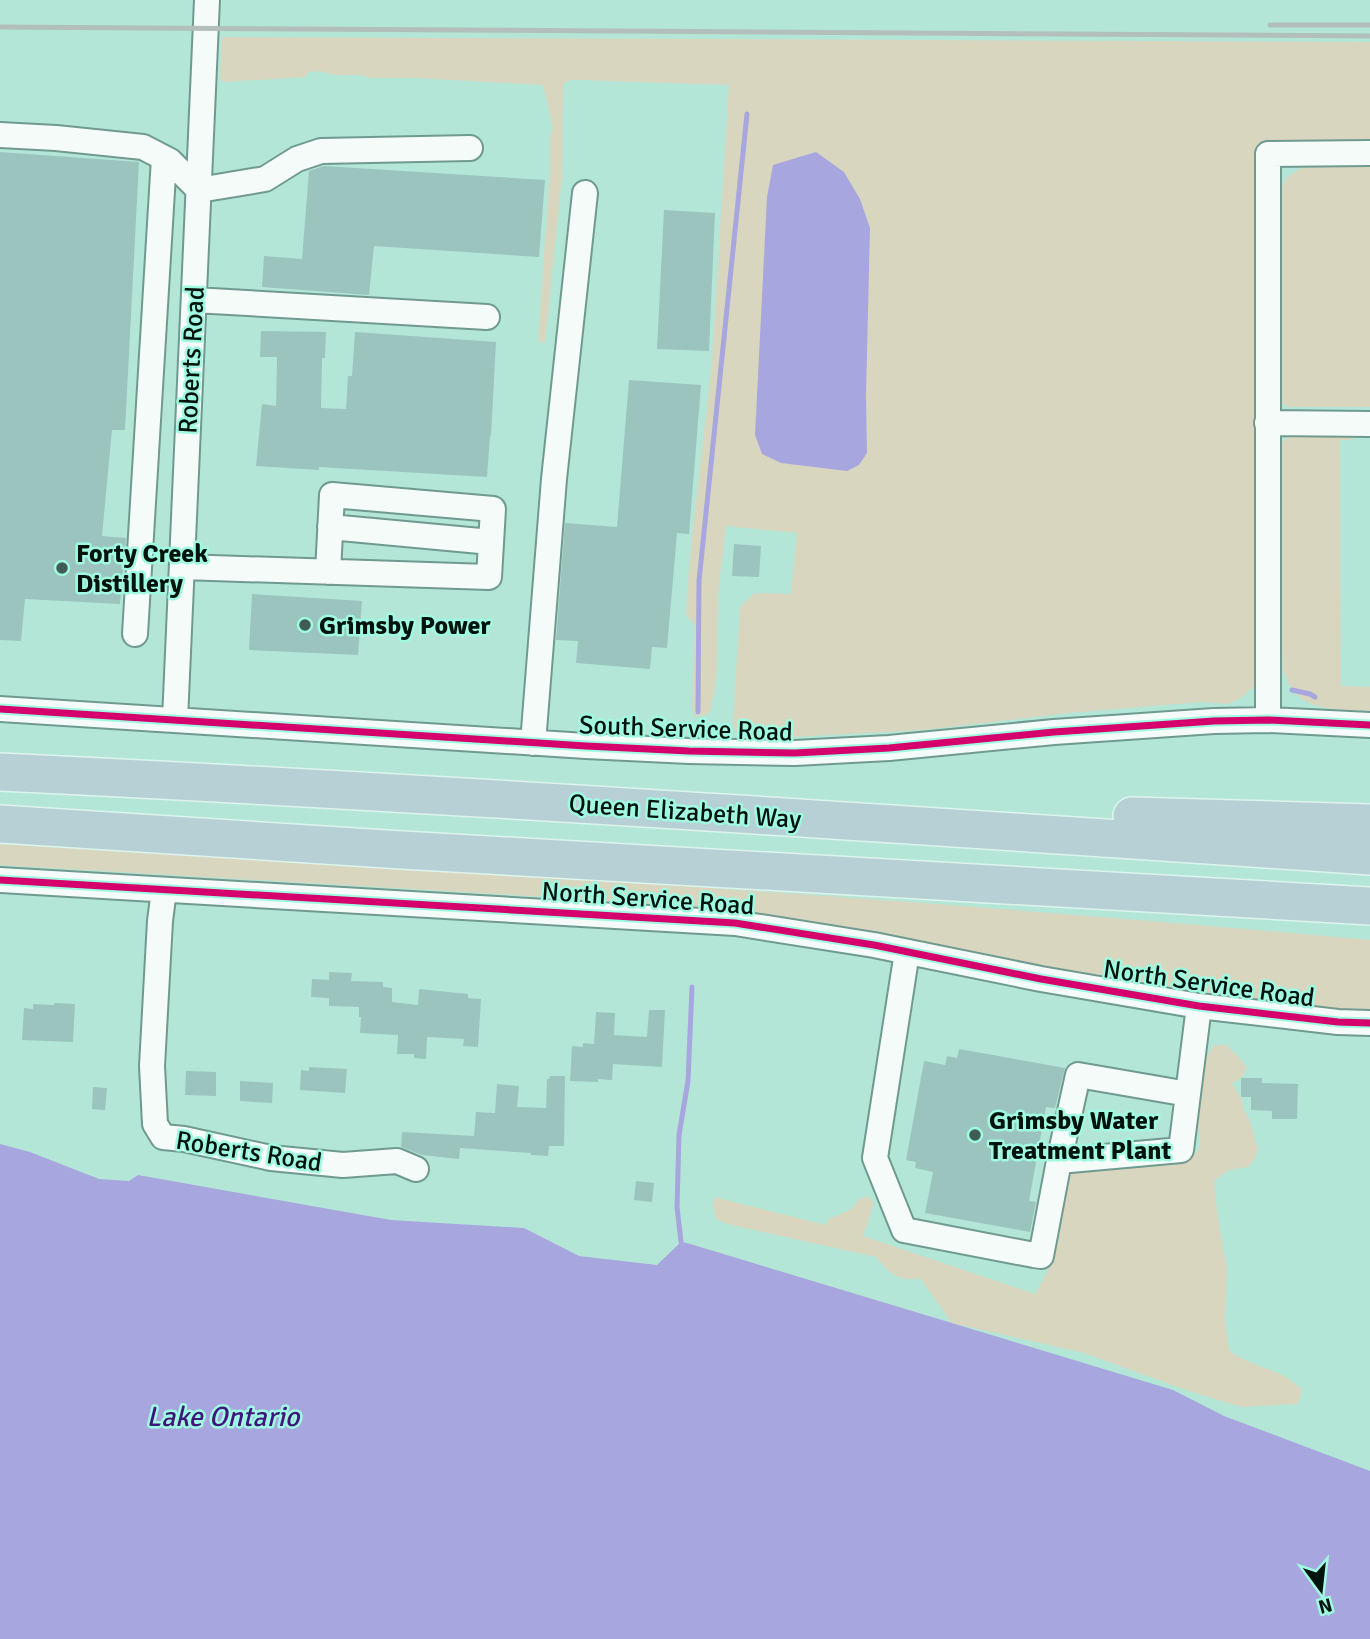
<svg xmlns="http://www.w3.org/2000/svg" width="1370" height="1639" viewBox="0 0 1370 1639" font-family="Signika,sans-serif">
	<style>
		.green { fill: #d9d6bf; fill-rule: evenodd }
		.water { fill: #a7a6de }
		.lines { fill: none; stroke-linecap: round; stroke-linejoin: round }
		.stream { stroke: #a7a6de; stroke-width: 5 }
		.building { fill: #9bc4be }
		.minor-casing { stroke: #709a8f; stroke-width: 28 }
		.highway-casing { stroke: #ddf4ed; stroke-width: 40 }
		.minor { stroke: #f4fbf9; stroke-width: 24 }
		.highway { stroke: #b7d0d5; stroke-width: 37 }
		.rail { stroke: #b2bfbb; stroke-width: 5 }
		.cycleway-casing { stroke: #a0fae1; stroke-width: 11 }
		.cycleway { stroke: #d6006c; stroke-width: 7 }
		.poi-dot { fill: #3f5d54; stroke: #a0fae1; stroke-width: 2.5 }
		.labels { text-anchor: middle; stroke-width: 5; stroke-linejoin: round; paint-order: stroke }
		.street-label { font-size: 26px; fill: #00130d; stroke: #a0fae1 }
		.poi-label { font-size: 26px; font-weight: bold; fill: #00130d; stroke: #a0fae1; text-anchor: start }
		.water-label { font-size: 28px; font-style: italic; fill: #3f167b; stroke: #a0fae1 }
	</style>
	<rect width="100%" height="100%" fill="#b4e6d8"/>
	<path class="green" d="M222,37L1370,42V140H1262L1258,467V677L1253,687L1241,698L1228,704L1201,702L1068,713L924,730L790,737L738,734L734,729L733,722L740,607L753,594L762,593L791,594L797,533L726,526L718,595L717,674L711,710L706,715L695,717L692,707L695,625L686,615L690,555L712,362L729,85L579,80H570L563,84L562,178L545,343L538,341L550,172V137L553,128L543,85L415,78H372L359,75H335L319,71L308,72L306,77L223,82L220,77ZM866,395L867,453L847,471Z
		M1303,167H1370V407H1287L1279,402L1280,189L1287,177Z
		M1291,435L1354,436L1351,440H1340L1341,686L1370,687V711C1334,709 1293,713 1283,668L1278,580L1280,444Z
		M0,844C457,871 914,898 1370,940V1011L1235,1001L1045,966L958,948L780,918L584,902L547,897L0,865Z
		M1214,1045H1226L1238,1056L1247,1068L1241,1078L1232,1084L1241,1097L1243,1108L1249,1119L1258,1149L1255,1159L1248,1167L1229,1170L1214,1181L1218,1219L1227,1268L1225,1320L1229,1350C1252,1369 1279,1366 1302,1390L1298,1404L1241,1407L1189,1391L1084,1353L952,1323L920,1278C899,1283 888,1272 876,1257L727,1224L716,1219L713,1207L714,1197L826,1225L829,1219L852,1209L858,1200L868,1196L874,1203L863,1236L1035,1294L1049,1269L1050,1256L1058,1237L1059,1213L1063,1181L1073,1170L1182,1160L1192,1156L1200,1148V1136L1196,1123L1201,1067Z"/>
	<path class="water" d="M816,152L844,172L860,199L870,228L866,395L867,453L859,465L847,471L781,463L762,454L755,435L767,197L773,165Z
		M0,1144L30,1152L99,1179L129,1181L138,1175L391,1220L524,1228L579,1256L657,1265L681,1242L687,1243L1173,1390L1224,1416L1370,1471V1639H0Z"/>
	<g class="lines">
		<path class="stream" d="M1292,690L1310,694L1315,697
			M698,712L699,581L747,114
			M681,1242L677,1207L679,1135L688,1081L692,987"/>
	</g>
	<path class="building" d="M0,152L139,162L125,430H112L102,536L126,538L120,604L25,599L21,641L0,640Z
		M324,166L545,180L539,257L374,246L369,295L262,287L264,256L302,259L309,171Z
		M664,210L715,213L709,351L657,349Z
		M261,331L326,332L325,358H322L321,408L346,409L348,376H352L355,332L496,342L491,436H490L487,477L319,467V470L256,466L262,404L276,406L277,357H260Z
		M629,380L701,385L689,534L677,533L667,648L652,647L650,669L576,663L578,641L556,640L565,523L617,527Z
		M734,544L761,546L759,577L732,576Z
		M252,594L362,601L358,655L249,650Z
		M329,972L352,973L351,981L383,982V987L392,988V1002L418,1005L419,989L468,994V998L481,999L478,1047L463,1046L464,1039L427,1037L426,1059L414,1058V1054H397L398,1035L360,1033L361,1017H359V1007L329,1006V998L311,997L312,979L329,980Z
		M54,1003L75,1004L73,1042L22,1040L24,1008L33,1009V1004L54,1005Z
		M649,1010H665L662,1067L613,1064L612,1080L598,1079V1082L570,1081L572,1046L583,1047V1043L594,1044L596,1012L615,1013L614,1035L647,1037Z
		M959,1049L1065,1068L1055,1108L1046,1107L1029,1201L1036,1202L1030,1232L925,1213L933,1172L915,1168L916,1162L906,1160L924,1061L945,1065L947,1056L957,1058Z
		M309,1067L347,1069L345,1093L300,1090L301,1070L309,1071Z
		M186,1071L216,1072V1096L185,1095Z
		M550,1076H565L564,1146H549L548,1156L531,1155V1153L460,1148L459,1159L422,1155L401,1147L402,1132L474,1136L476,1112L495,1113L497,1084L519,1086L517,1107L546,1108L547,1079H549Z
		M1241,1078H1262V1083L1298,1084L1297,1119H1272V1111L1251,1110V1097H1241Z
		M240,1081L273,1083L272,1103L240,1101Z
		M93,1087L107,1088L105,1110L92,1109Z
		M636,1181L654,1183L652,1202L634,1200Z"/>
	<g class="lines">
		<defs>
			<path id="minor" d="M0,135L56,138L143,147L170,161L199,190L265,179L297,159L321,151L470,148
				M194,300L487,317
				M1267,423L1370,424
				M330,527L491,542
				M182,567L489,577L493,509L332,495L328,572
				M135,634L164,158
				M0,709L586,746L689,751L795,753L889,748L1054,732L1214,721L1268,720L1370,725
				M175,720L207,0
				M1268,720V154L1370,153
				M533,743L554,479L585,193
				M0,880L735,923L874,945L1041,979L1199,1006L1338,1022L1370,1023
				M164,890L160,921L152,1066L155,1124L163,1137L184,1139L271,1158L343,1165L397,1161L416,1169
				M907,952L875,1158L904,1230L1034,1255L1041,1256L1059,1161L1181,1150L1199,1006
				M1059,1161L1078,1075L1188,1094"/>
			<path id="highway" d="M0,772C457,794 914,825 1370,856
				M1132,816L1370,823
				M0,824L402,850L1370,906"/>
		</defs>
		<use href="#minor" class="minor-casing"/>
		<use href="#highway" class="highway-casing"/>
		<use href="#minor" class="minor"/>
		<use href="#highway" class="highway"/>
		<path class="rail" d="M1270,25H1370
			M0,27L1370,36"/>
		<defs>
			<path id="cycleway" d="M0,709L586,746L689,751L795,753L889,748L1054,732L1214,721L1268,720L1370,725
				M0,880L735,923L874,945L1041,979L1199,1006L1338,1022L1370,1023"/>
		</defs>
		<use href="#cycleway" class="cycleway-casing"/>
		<use href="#cycleway" class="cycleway"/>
	</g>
	<g class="poi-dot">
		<circle cx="62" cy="568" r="7"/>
		<circle cx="305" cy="625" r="7"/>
		<circle cx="975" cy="1135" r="7"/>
	</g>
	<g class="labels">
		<g class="street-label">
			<text transform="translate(191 360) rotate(-87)" y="9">Roberts Road</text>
			<text transform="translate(686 728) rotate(2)" y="9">South Service Road</text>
			<text transform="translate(685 811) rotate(4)" y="9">Queen Elizabeth Way</text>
			<text transform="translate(648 898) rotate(4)" y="9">North Service Road</text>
			<text transform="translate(1209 983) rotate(8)" y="9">North Service Road</text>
			<text transform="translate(249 1151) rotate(9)" y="9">Roberts Road</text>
		</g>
		<g class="poi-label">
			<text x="76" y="562">Forty Creek<tspan x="76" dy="30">Distillery</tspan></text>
			<text x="319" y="634">Grimsby Power</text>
			<text x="989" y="1129">Grimsby Water<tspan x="989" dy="30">Treatment Plant</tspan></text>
		</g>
		<g class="water-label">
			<text x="223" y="1426">Lake Ontario</text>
		</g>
	</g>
	<g transform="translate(1321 1590) rotate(165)" stroke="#a0fae1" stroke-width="5" paint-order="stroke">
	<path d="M0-5L12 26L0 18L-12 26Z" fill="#00130d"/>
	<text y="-10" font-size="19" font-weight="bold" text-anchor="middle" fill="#00130d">N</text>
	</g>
</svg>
